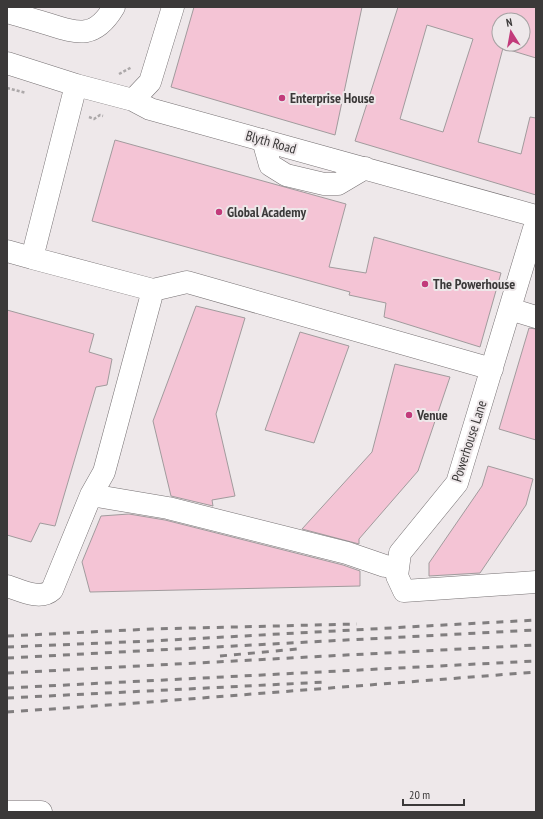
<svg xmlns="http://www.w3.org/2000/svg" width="543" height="819" viewBox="0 0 543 819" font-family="'PT Sans Narrow',sans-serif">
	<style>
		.building { fill: #f4c4d5; stroke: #a19b9d; fill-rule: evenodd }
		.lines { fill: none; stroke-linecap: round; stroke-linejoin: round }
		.minor-casing { stroke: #777274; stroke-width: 23 }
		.path { stroke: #aca8a9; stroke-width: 2.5; stroke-dasharray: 3 2; stroke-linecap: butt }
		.minor { stroke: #fff; stroke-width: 22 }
		.rail { stroke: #817e7f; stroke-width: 3; stroke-dasharray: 7 7; stroke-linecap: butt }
		.poi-dot { fill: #c23b7b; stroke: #eee8ea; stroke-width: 1.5 }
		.labels { text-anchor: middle; stroke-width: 4; stroke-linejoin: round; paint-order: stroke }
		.poi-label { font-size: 14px; font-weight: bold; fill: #3b3939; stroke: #eee8ea; text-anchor: start }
		.street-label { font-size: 14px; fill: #3b3939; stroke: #eee8ea }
	</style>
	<rect width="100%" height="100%" fill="#eee8ea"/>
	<path class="building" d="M194,7H362L335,135L171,87Z
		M398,7H536V58L503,48L478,142L521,154L530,117L536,118V195L355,141ZM499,20H523V44H499ZM427,25L473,39L443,132L400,119Z
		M115,140L346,204L329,267L366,273L374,237L501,273L480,347L384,317L386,303L349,295L350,292L92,221Z
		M196,306L245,318L216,414L235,496L212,500L213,506L171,496L153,421Z
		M7,310L94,334L89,352L112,359L107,385L96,387L55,526L40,523L31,542L7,535Z
		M529,328L536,329V440L499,429Z
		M300,332L349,346L314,443L265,430Z
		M395,364L450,377L418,471L359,539V544L302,529L372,452Z
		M488,466L533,479L526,505L480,573L429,576V563L482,486Z
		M129,514L165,520L343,565L360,571V586L90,592L82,562L101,516Z"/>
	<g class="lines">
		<defs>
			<path id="minor" d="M7,12C21,16 35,20 48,24C79,34 95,39 114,7
				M7,63L76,85L133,100L150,109L536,216
				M133,100L150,82L173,7
				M263,140L270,165L286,175L324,184H338L365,168
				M536,222L457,483L400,553L397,576L404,591L536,582
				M7,251L32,258L76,85
				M32,258L153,290L187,282L492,369
				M510,309L536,317
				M91,495L168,508L347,553L385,566L398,568
				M7,586C20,590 40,601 52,590L91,495L104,472L153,290
				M7,812H41"/>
		</defs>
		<use href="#minor" class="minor-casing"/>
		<path class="path" d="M119,74L132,67
			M7,88L26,93
			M89,117L94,119L100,115L103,116"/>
		<use href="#minor" class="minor"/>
		<path class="rail" d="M7,636L152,629L357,624
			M7,647L151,641L536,620
			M220,656L298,649
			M7,658L536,630
			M7,673L536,645
			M7,688L536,661
			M7,698L326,682
			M7,712L124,704L536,672"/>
	</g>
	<g class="poi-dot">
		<circle cx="282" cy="98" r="4"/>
		<circle cx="219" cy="212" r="4"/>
		<circle cx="425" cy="284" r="4"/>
		<circle cx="409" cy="415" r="4"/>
	</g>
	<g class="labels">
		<g class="poi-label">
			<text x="290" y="103">Enterprise House</text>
			<text x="227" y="217">Global Academy</text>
			<text x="433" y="289">The Powerhouse</text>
			<text x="417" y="420">Venue</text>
		</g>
		<g class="street-label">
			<text transform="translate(271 142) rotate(16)" y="5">Blyth Road</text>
			<text transform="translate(469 441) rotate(-72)" y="5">Powerhouse Lane</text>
		</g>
	</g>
	<rect width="543" height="819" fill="none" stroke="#3b3939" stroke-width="16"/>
	<g transform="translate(511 32) rotate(349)"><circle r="19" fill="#eee8ea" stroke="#a6a2a3"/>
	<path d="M0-3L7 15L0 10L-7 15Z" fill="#c23b7b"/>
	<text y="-6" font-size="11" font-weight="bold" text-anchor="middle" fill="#3b3939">N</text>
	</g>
	<path d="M403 799v6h61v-6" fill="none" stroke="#3b3939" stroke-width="2"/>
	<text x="409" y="799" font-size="12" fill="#3b3939" stroke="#eee8ea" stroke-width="3" paint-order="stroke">20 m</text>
</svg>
